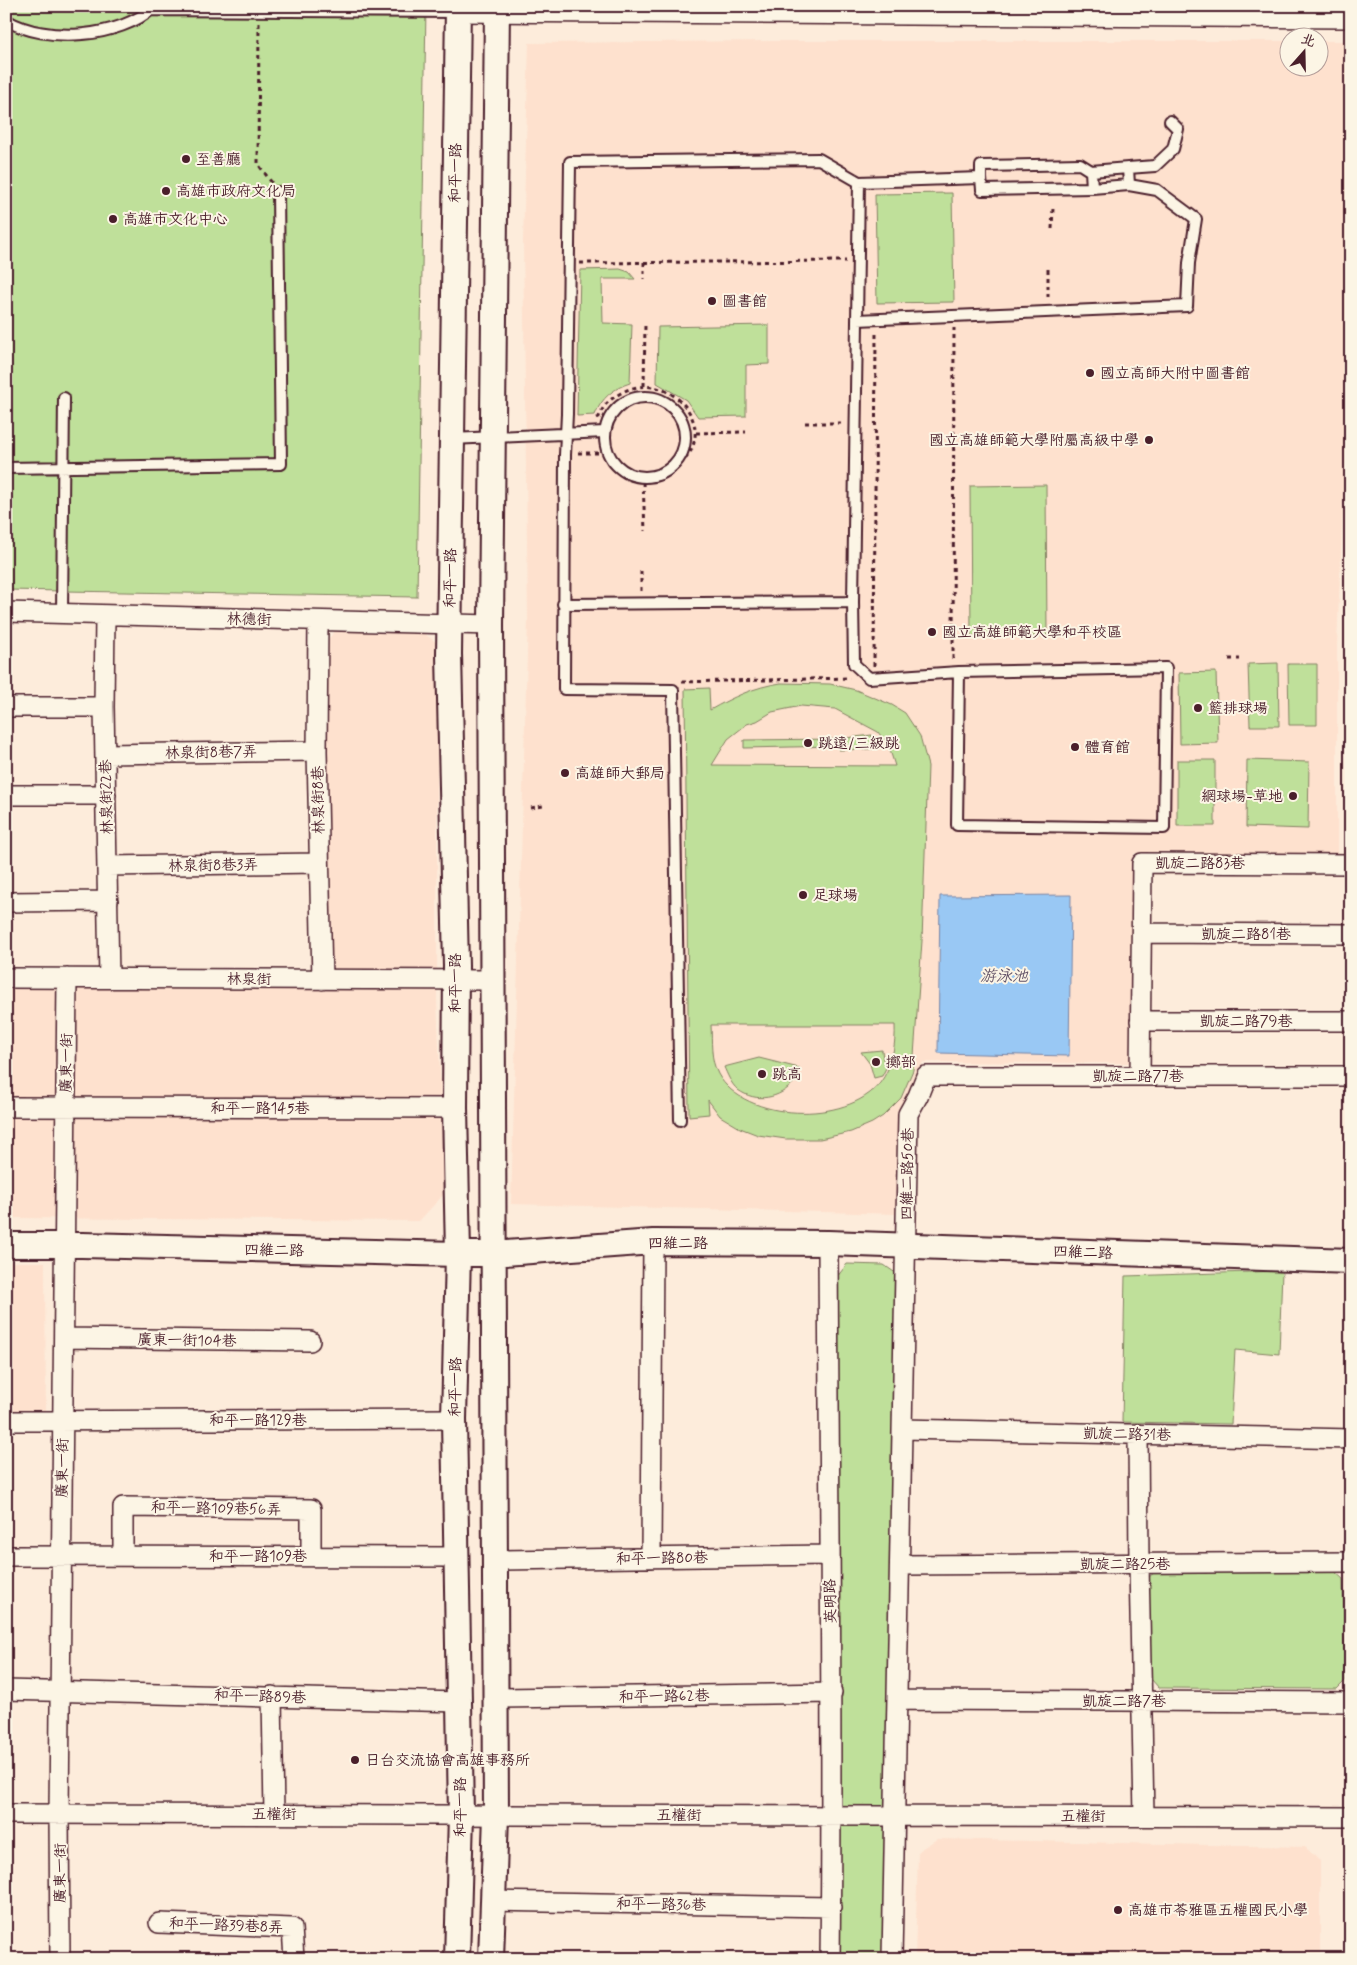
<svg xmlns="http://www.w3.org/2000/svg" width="1357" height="1965" viewBox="0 0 1357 1965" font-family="Mynerve,'LXGW WenKai TC',sans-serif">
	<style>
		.built { fill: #fee1ce }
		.green { fill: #bfe09a; stroke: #848062; fill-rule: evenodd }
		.water { fill: #99c8f4; stroke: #7984a4 }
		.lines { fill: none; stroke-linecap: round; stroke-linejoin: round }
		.service-casing { stroke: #4a1f2b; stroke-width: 14 }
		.minor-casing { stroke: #4a1f2b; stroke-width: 22 }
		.tertiary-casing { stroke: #4a1f2b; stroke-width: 28 }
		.path { stroke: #4a1f2b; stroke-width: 3; stroke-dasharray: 4 4; stroke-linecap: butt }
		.service { stroke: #fcf5e5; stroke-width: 10 }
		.minor { stroke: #fcf5e5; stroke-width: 19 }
		.tertiary { stroke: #fcf5e5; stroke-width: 24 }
		.poi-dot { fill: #4a1f2b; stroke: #fcf5e5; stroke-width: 2 }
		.labels { text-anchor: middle; stroke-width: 4; stroke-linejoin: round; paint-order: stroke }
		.poi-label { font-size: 15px; fill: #4a1f2b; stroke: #fcf5e5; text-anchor: start }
		.street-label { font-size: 15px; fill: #4a1f2b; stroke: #fcf5e5 }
		.water-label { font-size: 16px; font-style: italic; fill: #625267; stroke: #fcf5e5 }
	</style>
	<rect width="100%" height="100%" fill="#fdecdb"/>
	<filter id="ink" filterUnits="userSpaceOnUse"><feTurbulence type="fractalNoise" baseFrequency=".02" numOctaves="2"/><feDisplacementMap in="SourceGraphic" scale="10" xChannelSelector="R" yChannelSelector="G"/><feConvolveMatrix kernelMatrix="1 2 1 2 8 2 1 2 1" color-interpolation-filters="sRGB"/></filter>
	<g filter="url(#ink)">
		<path class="built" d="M772,41H1289L1290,68H1320V41H1350L1348,385L1337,645V854L1134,853L1132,1063L923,1062L912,1088L897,1111L899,1214L511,1204L528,619L523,240L529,43Z
			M337,629H418L437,643V999L445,1193L419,1221L6,1218V986L333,987L324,644Z
			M6,1262H45L46,1430L6,1431Z
			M937,1839L1305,1847L1320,1861V1959H915L918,1851Z"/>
		<path class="green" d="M6,6H426L417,597L6,590Z
			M952,193L954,302L877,303L875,194Z
			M620,269L629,272L635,279H602L603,323L632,324L630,383C614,388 601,398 595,415L577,416L580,270Z
			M769,325V364L746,365V416L698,417L686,400L657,383L658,327Z
			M1046,485L1047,636H971L970,486Z
			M1278,663L1279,726H1250L1248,664Z
			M1288,664H1317V725H1289Z
			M1216,672L1218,743L1180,744L1179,673Z
			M781,683L830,684L856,690L892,705L905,713L920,736L928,766L922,941L913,1070L901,1098L883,1116L872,1123L851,1132L820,1139H786L758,1135L740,1128L720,1116L708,1100L709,1114L689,1116L685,689L709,688L710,710C733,697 754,687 781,683ZM801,706L835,709L878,732L889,747L895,766L712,765L728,739L747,724L757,721L772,712ZM711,1025H895C896,1045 892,1067 880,1083C847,1125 744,1122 718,1074C710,1059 712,1041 711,1025Z
			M872,735L873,749L839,750L838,746L744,748V740L837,739Z
			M1177,760H1215V826H1177Z
			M1247,760L1309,762L1308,829L1246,827Z
			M882,1050L883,1059L887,1066L882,1076L874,1078L870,1064L861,1052Z
			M759,1058L799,1068C798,1072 797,1079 794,1082C780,1099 756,1103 738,1090C731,1084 727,1074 724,1067Z
			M847,1264L884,1265L897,1274L885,1959H829L837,1277Z
			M1282,1271L1279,1354L1235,1350L1231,1424L1122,1422L1125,1276Z
			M1156,1571H1334L1343,1579L1345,1681L1337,1689L1159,1688L1151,1679L1148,1578Z"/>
		<path class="water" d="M1071,895L1069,1056L938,1053L940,896Z"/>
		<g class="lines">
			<defs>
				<path id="service" d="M150,10L457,12
					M6,20C46,44 120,38 154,7
					M1128,168L1155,166L1173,149L1178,129L1170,121
					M1091,171L1128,168L1129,185L1092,188
					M857,320L1187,306L1189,263L1196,219L1157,190L1129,185
					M605 437a40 40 0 1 1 80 0a40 40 0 1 1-80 0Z
					M452,439L605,432
					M6,468L281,464L278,192
					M853,602L854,664L869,678L959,672L1166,668L1164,828L957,825L959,672
					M563,604L853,602L859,182
					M62,614L64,398
					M680,1120L673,690L564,689L565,455L567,414L570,162L819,159L859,182L981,178V166L1080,164L1091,171L1092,188L982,190L981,178"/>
				<path id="minor" d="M457,12L1351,18
					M6,612L491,625
					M105,615L104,707L109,978
					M318,621L317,751L322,980
					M6,707H104
					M105,754L317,751
					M6,795H106
					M107,866L319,863
					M6,902L108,901
					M1142,933L1351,934
					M6,978L492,980
					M1140,1021H1351
					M1140,1076L1142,863L1351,864
					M6,1107L455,1108
					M828,1243C829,1482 833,1720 830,1959
					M64,1338L310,1341
					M6,1421L454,1419
					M903,1429L1351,1439
					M1138,1434L1139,1564L1144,1816
					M6,1556L456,1557
					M123,1556V1507L311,1509V1556
					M651,1558L653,1242
					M494,1560L829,1555
					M900,1565L1351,1562
					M6,1690L459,1702
					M272,1696L274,1814
					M496,1698L832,1693
					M897,1700L1351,1702
					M6,1814L1351,1817
					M492,1901L831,1907
					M159,1923L292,1928L294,1959
					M60,1959L59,1814L67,978
					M892,1959L908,1114L918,1096L926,1076H1351"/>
				<path id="tertiary" d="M6,1245H82L458,1254H493L653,1242L828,1243L1351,1261
					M457,1959L461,1815L454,1419L458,1254L455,1108L456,966L449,654L458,6
					M491,1959L496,1815L491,625L497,6"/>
			</defs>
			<use href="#service" class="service-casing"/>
			<use href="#minor" class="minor-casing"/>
			<use href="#tertiary" class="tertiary-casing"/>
			<path class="path" d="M259,23L258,164L272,183
				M1052,229L1053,208
				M644,262V279
				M580,263L846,261
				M1048,269V299
				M644,386L645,324
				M805,423H844
				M696,433L746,432
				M578,453H606C613,469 623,481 642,482C655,483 667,475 677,467C725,429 668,366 621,393C610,399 603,405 599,417L597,418
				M643,482L645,531
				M641,571V592
				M953,659L954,328
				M1229,659H1240
				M874,666L876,332
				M682,682L850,678
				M531,808L543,806"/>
			<use href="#service" class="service"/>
			<use href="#minor" class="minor"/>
			<use href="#tertiary" class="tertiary"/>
		</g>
	</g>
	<g class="poi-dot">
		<circle cx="186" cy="159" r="5"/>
		<circle cx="166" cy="191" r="5"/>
		<circle cx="113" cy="219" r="5"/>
		<circle cx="712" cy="301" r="5"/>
		<circle cx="1090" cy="373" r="5"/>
		<circle cx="1149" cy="440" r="5"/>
		<circle cx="932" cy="632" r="5"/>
		<circle cx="1198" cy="708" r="5"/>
		<circle cx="808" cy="743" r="5"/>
		<circle cx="1075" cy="747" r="5"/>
		<circle cx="565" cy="773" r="5"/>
		<circle cx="1293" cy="796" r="5"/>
		<circle cx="803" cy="895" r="5"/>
		<circle cx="876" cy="1062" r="5"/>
		<circle cx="762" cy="1074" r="5"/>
		<circle cx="355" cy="1760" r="5"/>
		<circle cx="1118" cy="1910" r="5"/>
	</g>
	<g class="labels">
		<g class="poi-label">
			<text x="196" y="164">至善廳</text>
			<text x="176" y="196">高雄市政府文化局</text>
			<text x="123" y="224">高雄市文化中心</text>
			<text x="722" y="306">圖書館</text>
			<text x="1100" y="378">國立高師大附中圖書館</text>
			<text x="1139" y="445" text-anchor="end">國立高雄師範大學附屬高級中學</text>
			<text x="942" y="637">國立高雄師範大學和平校區</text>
			<text x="1208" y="713">籃排球場</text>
			<text x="818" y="748">跳遠/三級跳</text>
			<text x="1085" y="752">體育館</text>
			<text x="575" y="778">高雄師大郵局</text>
			<text x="1283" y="801" text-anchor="end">網球場-草地</text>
			<text x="813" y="900">足球場</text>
			<text x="886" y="1067">擲部</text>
			<text x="772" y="1079">跳高</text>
			<text x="365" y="1765">日台交流協會高雄事務所</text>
			<text x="1128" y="1915">高雄市苓雅區五權國民小學</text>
		</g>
		<g class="street-label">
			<text transform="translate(455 173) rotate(-89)" y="5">和平一路</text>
			<text transform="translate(450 578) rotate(-89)" y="5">和平一路</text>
			<text transform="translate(249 619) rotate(1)" y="5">林德街</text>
			<text transform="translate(211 752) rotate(-1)" y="5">林泉街8巷7弄</text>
			<text transform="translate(106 797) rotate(-91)" y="5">林泉街22巷</text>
			<text transform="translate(318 800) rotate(-91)" y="5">林泉街8巷</text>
			<text x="1200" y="868">凱旋二路83巷</text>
			<text transform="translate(213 865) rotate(-1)" y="5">林泉街8巷3弄</text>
			<text x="1246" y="939">凱旋二路81巷</text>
			<text x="249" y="984">林泉街</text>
			<text transform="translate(455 983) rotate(-90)" y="5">和平一路</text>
			<text x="1246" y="1026">凱旋二路79巷</text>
			<text transform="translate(66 1063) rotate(-89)" y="5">廣東一街</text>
			<text x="1138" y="1081">凱旋二路77巷</text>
			<text x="260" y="1113">和平一路145巷</text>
			<text transform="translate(907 1174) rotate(-89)" y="5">四維二路50巷</text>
			<text x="678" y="1248">四維二路</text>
			<text transform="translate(274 1250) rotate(1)" y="5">四維二路</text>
			<text transform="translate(1083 1252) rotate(2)" y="5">四維二路</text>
			<text transform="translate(187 1340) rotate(1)" y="5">廣東一街104巷</text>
			<text transform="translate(455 1387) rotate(-89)" y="5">和平一路</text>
			<text x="258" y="1425">和平一路129巷</text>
			<text transform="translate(1127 1434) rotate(1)" y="5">凱旋二路31巷</text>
			<text transform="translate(62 1468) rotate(-89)" y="5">廣東一街</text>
			<text transform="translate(216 1508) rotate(1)" y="5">和平一路109巷56弄</text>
			<text x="258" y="1561">和平一路109巷</text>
			<text transform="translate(662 1558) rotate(-1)" y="5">和平一路80巷</text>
			<text x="1125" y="1569">凱旋二路25巷</text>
			<text transform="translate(830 1601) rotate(-91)" y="5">英明路</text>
			<text transform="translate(260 1696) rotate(2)" y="5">和平一路89巷</text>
			<text transform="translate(664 1696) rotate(-1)" y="5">和平一路62巷</text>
			<text x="1124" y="1706">凱旋二路7巷</text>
			<text transform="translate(460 1807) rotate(-90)" y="5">和平一路</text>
			<text x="274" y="1819">五權街</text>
			<text x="679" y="1820">五權街</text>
			<text x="1083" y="1821">五權街</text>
			<text transform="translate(60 1873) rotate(-90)" y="5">廣東一街</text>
			<text transform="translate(661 1904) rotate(1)" y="5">和平一路36巷</text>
			<text transform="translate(226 1925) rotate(2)" y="5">和平一路39巷8弄</text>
		</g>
		<g class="water-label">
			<text x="1004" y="981">游泳池</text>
		</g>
	</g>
	<rect width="1357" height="1965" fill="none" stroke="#fcf5e5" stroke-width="25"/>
	<rect x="12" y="12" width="1332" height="1940" fill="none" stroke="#4a1f2b" stroke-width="2" filter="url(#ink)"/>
	<g transform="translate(1304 52) rotate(20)"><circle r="24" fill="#fcf5e5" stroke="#b59f9b"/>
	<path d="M0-4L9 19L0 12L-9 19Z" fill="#4a1f2b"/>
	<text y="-8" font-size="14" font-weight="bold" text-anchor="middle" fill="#4a1f2b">北</text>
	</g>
</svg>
